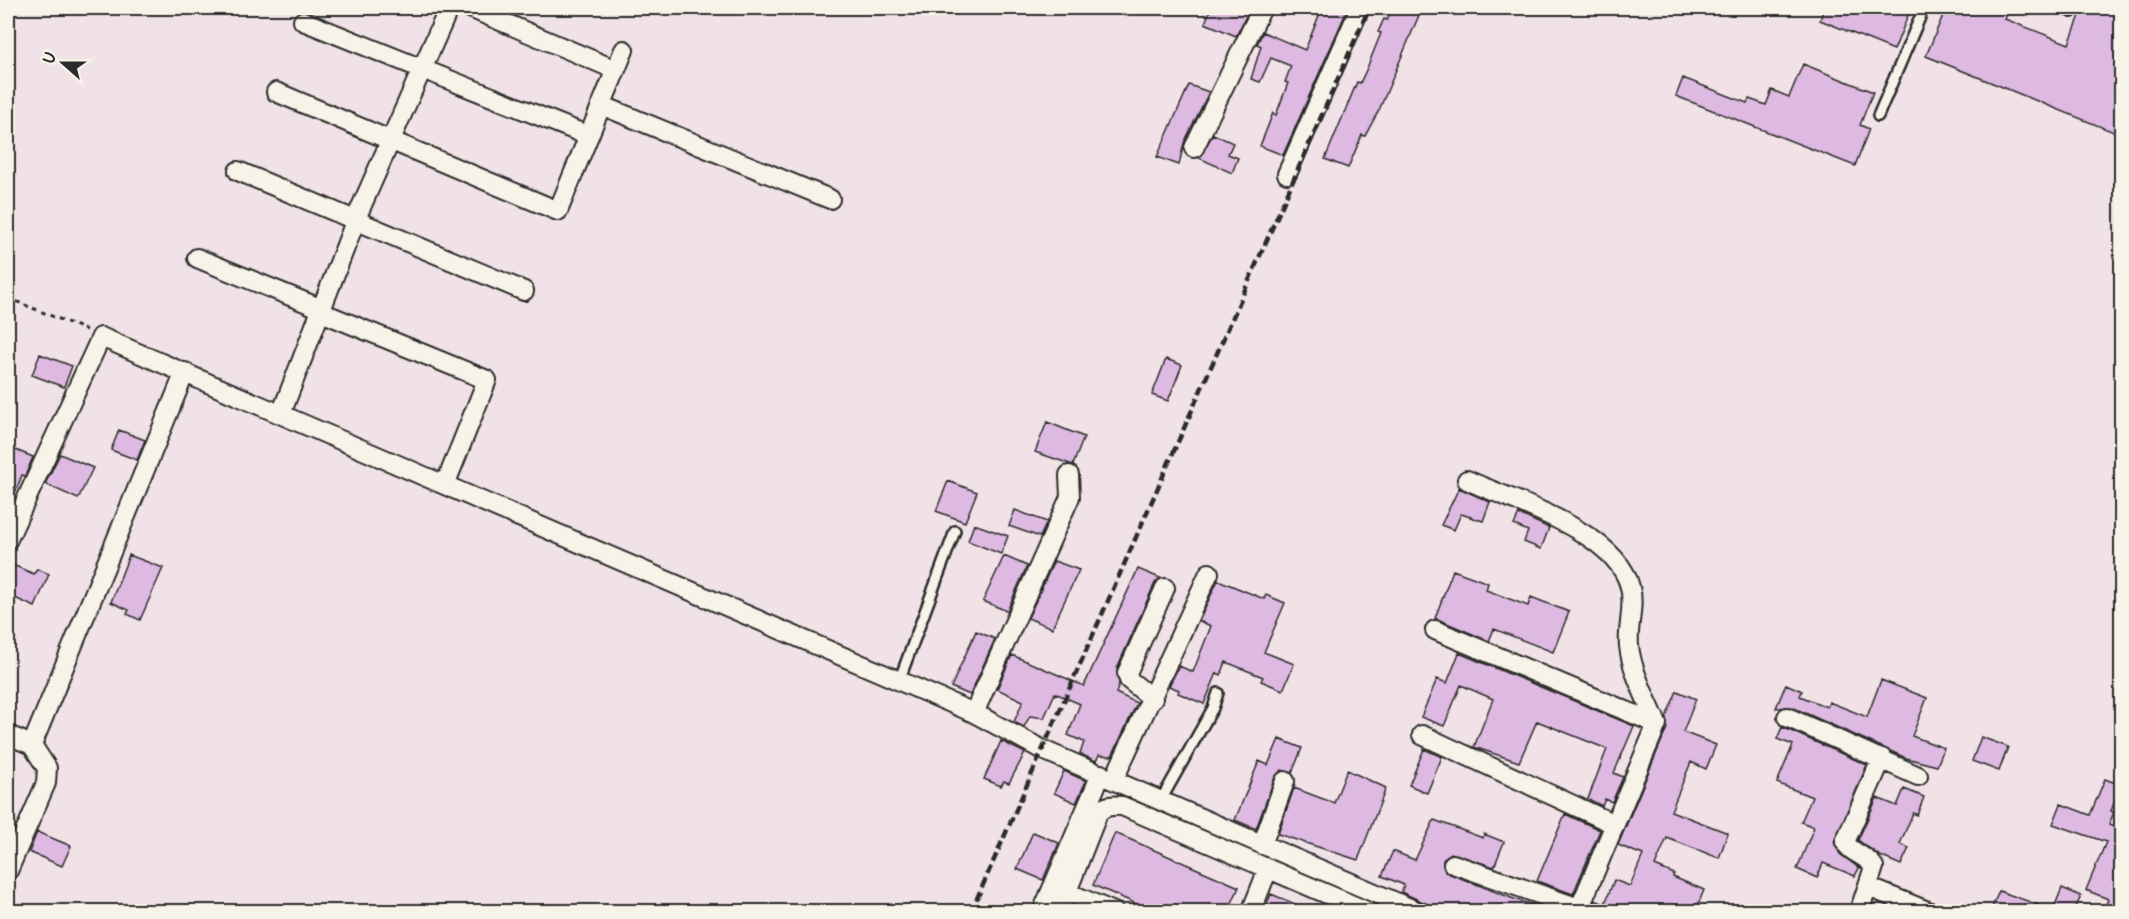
<svg xmlns="http://www.w3.org/2000/svg" width="2129" height="919" viewBox="0 0 2129 919" font-family="Pangolin,sans-serif">
	<style>
		.building { fill: #deb9e2; stroke: #2b2b2b; stroke-width: 1.5 }
		.lines { fill: none; stroke-linecap: round; stroke-linejoin: round }
		.service-casing { stroke: #2b2b2b; stroke-width: 14 }
		.minor-casing { stroke: #2b2b2b; stroke-width: 22 }
		.path { stroke: #2b2b2b; stroke-width: 3; stroke-dasharray: 4.5 4.5; stroke-linecap: butt }
		.service { stroke: #f7f3e8; stroke-width: 9 }
		.minor { stroke: #f7f3e8; stroke-width: 18 }
		.rail { stroke: #2b2b2b; stroke-width: 4.5; stroke-dasharray: 9 4.5; stroke-linecap: butt }
	</style>
	<rect width="100%" height="100%" fill="#f0e2e6"/>
	<filter id="ink" filterUnits="userSpaceOnUse"><feTurbulence type="fractalNoise" baseFrequency=".0167" numOctaves="2"/><feDisplacementMap in="SourceGraphic" scale="12" xChannelSelector="R" yChannelSelector="G"/><feConvolveMatrix kernelMatrix="1 2 1 2 8 2 1 2 1" color-interpolation-filters="sRGB"/></filter>
	<g filter="url(#ink)">
		<path class="building" d="M1211,8H1250L1236,36L1205,23Z
			M1322,8H1348L1283,155L1260,146L1273,113L1276,115L1288,83L1285,82L1291,66L1271,58L1260,82L1251,79L1261,46L1257,44L1263,32L1305,50Z
			M1392,8H1422L1380,108L1365,136L1362,135L1348,168L1325,159L1357,82L1360,83L1367,68L1381,33L1378,32L1384,19L1387,20Z
			M1824,8H1911L1894,50L1820,20Z
			M1946,8H2010L2005,19L2069,44L2083,8H2121V135L1926,56Z
			M1803,64L1873,92L1860,125L1869,129L1855,166L1676,96L1683,78L1747,103L1749,99L1766,105L1772,90L1789,97Z
			M1189,85L1209,92L1184,143L1179,165L1157,157Z
			M1213,134L1233,143L1228,154L1238,158L1232,173L1199,158Z
			M40,354L72,366L64,387L32,375Z
			M1166,359L1182,365L1168,401L1152,395Z
			M1047,422L1084,437L1073,465L1035,452Z
			M119,430L145,440L137,460L111,450Z
			M8,447L33,457L25,476L22,475L8,511Z
			M60,454L93,468L78,499L45,484Z
			M948,481L977,492L965,522L936,511Z
			M1459,488L1490,502L1483,521L1461,514L1454,530L1441,525Z
			M1015,510L1047,522L1040,537L1009,526Z
			M1519,514L1549,528L1541,549L1524,542L1528,531L1514,525Z
			M974,524L1008,536L1001,554L968,541Z
			M129,555L163,568L140,620L127,614L129,610L111,602Z
			M1004,556L1027,566L1007,611L983,601Z
			M1054,561L1079,570L1052,628L1028,618Z
			M8,563L34,574L37,569L49,574L35,607L8,595Z
			M1138,569L1160,578L1155,583L1117,668L1119,685L1116,693L1137,703L1112,756L1099,755L1096,761L1080,754L1084,742L1068,735L1080,704L1055,693L1044,718L1030,716L1024,727L1014,722L1023,701L997,689L1012,655L1084,686Z
			M1453,570L1488,583L1486,590L1528,606L1531,597L1569,612L1553,652L1494,629L1489,641L1435,618Z
			M1218,580L1264,599L1266,595L1285,603L1264,652L1294,664L1283,690L1261,681L1263,677L1226,662L1221,675L1217,673L1204,704L1178,693L1179,690L1169,686L1179,666L1193,672L1211,626L1199,621Z
			M976,631L995,639L970,695L951,687Z
			M1459,653L1634,726L1614,773L1623,777L1612,802L1605,799L1602,806L1588,799L1607,749L1537,721L1519,762L1474,747L1493,699L1461,685L1444,726L1421,717L1437,679L1447,683Z
			M1881,680L1927,698L1912,736L1944,748L1937,766L1906,758L1792,707L1776,708L1786,684L1802,691L1800,696L1827,707L1829,702L1867,717Z
			M1677,691L1696,699L1683,732L1716,745L1706,769L1691,762L1671,811L1728,833L1719,858L1667,838L1655,866L1674,874L1673,877L1704,890L1695,912H1632L1619,906L1618,910L1621,912H1590L1595,900L1605,904L1614,880L1630,886L1643,855L1618,845L1667,728L1666,717Z
			M1782,727L1867,765L1834,842L1840,854L1859,868L1855,876L1823,863L1817,878L1797,869L1814,827L1801,822L1812,797L1777,783L1793,745L1777,739Z
			M1981,737L2008,747L1999,771L1972,761Z
			M1279,739L1302,748L1292,773L1282,770L1275,777L1256,829L1235,820L1259,761L1268,765Z
			M1001,741L1025,753L1009,783L1004,781L1001,786L984,779Z
			M1424,749L1442,757L1427,793L1409,785Z
			M1347,770L1386,788L1358,860L1278,834L1294,788L1334,803Z
			M1064,771L1086,781L1076,803L1054,793Z
			M2105,779L2121,785L2111,811L2114,812L2109,825L2121,830V912H2103L2108,899L2086,890L2106,842L2053,824L2061,804L2090,815Z
			M1904,789L1924,797L1917,815L1913,813L1900,844L1909,848L1901,865L1880,856L1858,840L1877,798L1897,806Z
			M1565,814L1600,830L1573,894L1537,881Z
			M1434,820L1483,838L1484,834L1504,842L1494,867L1451,853L1443,860L1445,872L1514,899L1555,912H1445L1401,892L1404,885L1382,876L1393,851L1415,860Z
			M37,832L71,846L62,866L29,852Z
			M1033,832L1059,843L1043,880L1017,869Z
			M1115,833L1239,887L1228,912H1155L1093,885Z
			M2062,888L2081,896L2074,912H1990L1999,891L2053,910Z
			M1271,894L1312,911V912H1264Z"/>
		<g class="lines">
			<defs>
				<path id="service" d="M2063,8L2072,12
					M1878,116L1924,8
					M899,681L955,531
					M1161,800L1213,708L1218,693"/>
				<path id="minor" d="M470,8L616,70
					M303,21L589,136
					M276,92L558,211L624,50
					M601,105L830,199
					M1194,148L1262,8
					M238,171L524,291
					M1287,174L1360,8
					M197,258L322,309
					M321,312L487,380L445,485
					M281,414L358,214L449,8
					M1467,480C1515,502 1617,532 1630,587C1635,607 1627,626 1629,646C1632,673 1647,699 1657,724L1578,912
					M8,539L101,337L974,713L1043,750L1419,912
					M1435,630L1657,724
					M1153,699L1129,680L1127,673L1165,588
					M974,713L1070,497L1069,475
					M1787,717L1918,776
					M8,735L32,745
					M1422,735L1614,824
					M1114,779L1209,573
					M1262,845L1285,781
					M1453,864L1579,908
					M8,871L46,783L47,768L32,745L185,372
					M1868,887L1930,912
					M1067,892L1114,912
					M1042,912L1101,774
					M1059,912L1098,813C1104,805 1113,805 1122,806L1369,912
					M1251,912L1268,869
					M1859,912L1874,867C1867,855 1850,853 1845,842L1882,758"/>
			</defs>
			<use href="#service" class="service-casing"/>
			<use href="#minor" class="minor-casing"/>
			<path class="path" d="M8,298L86,330"/>
			<use href="#service" class="service"/>
			<use href="#minor" class="minor"/>
			<path class="rail" d="M971,912L1369,8"/>
		</g>
	</g>
	<rect width="2129" height="919" fill="none" stroke="#f7f3e8" stroke-width="30"/>
	<rect x="15" y="15" width="2099" height="889" fill="none" stroke="#2b2b2b" stroke-width="2" filter="url(#ink)"/>
	<g transform="translate(63 63) rotate(291)" stroke="#f7f3e8" stroke-width="4.5" paint-order="stroke">
	<path d="M0-4.5L10 22L0 15L-10 22Z" fill="#2b2b2b"/>
	<text y="-9" font-size="16" font-weight="bold" text-anchor="middle" fill="#2b2b2b">U</text>
	</g>
</svg>
